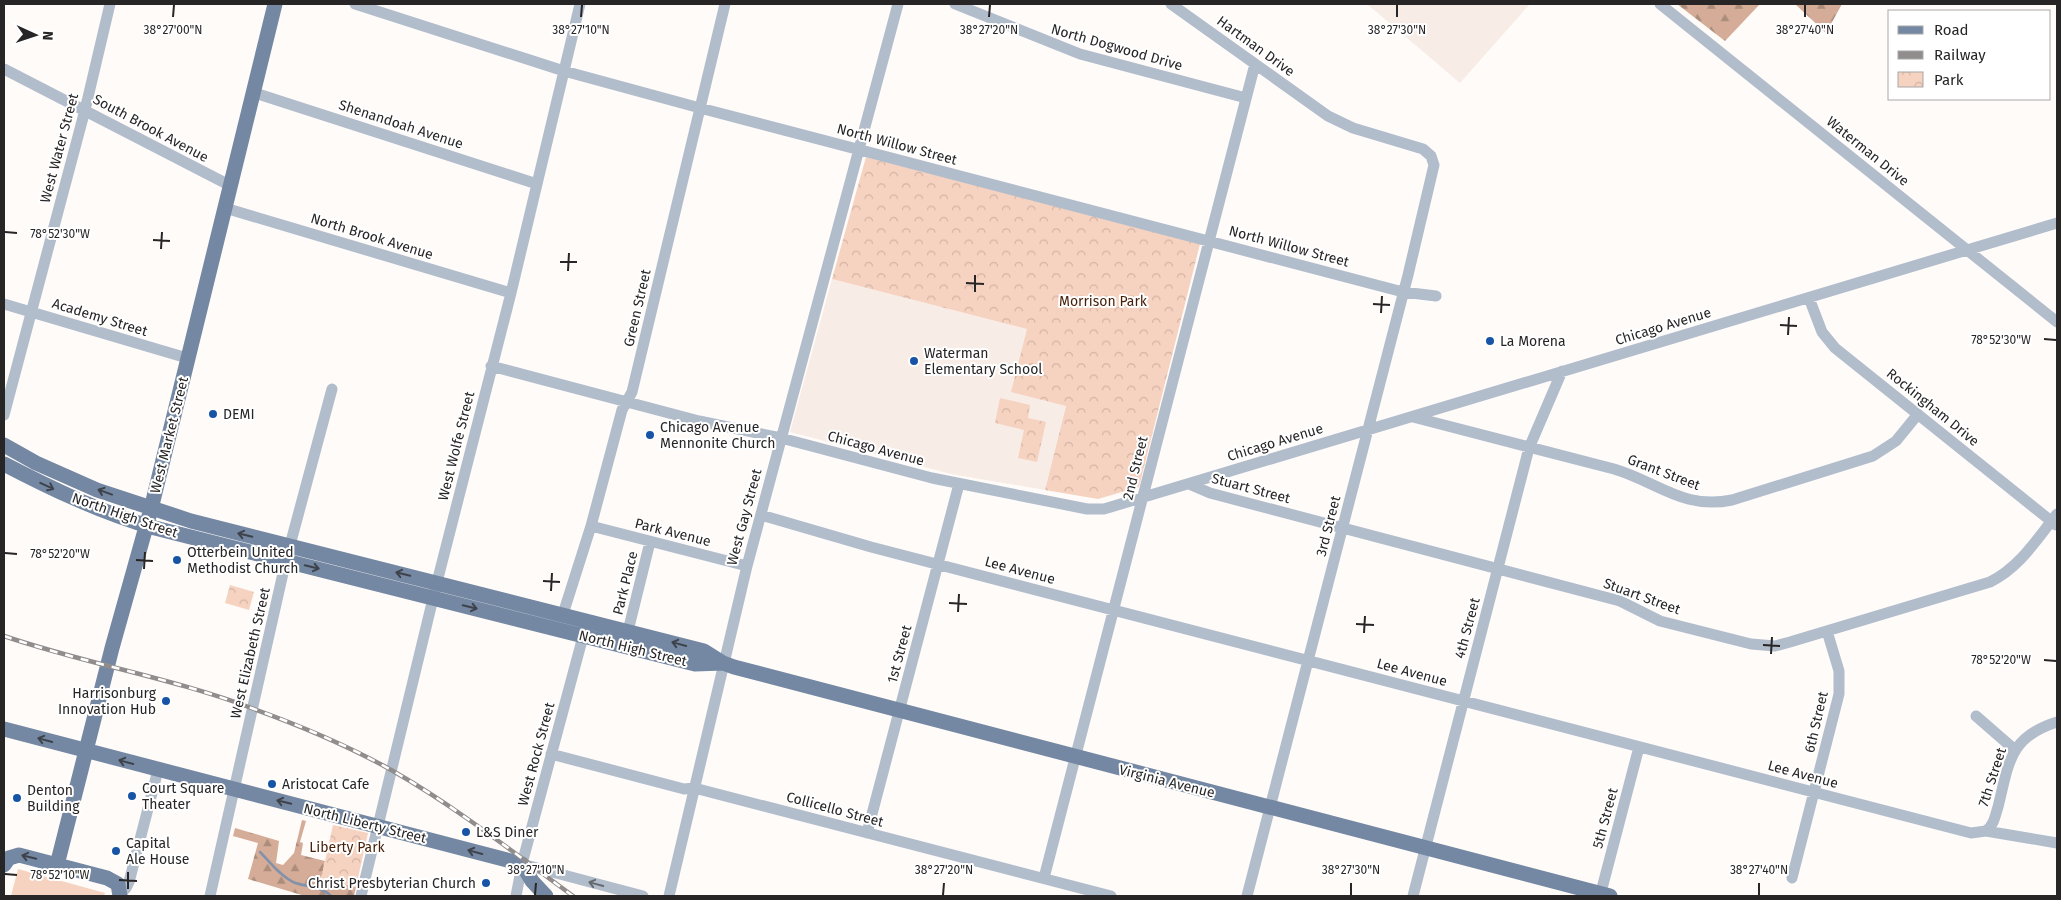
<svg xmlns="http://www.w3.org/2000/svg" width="2061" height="900" viewBox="0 0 2061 900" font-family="'Fira Sans',sans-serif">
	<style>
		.built { fill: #f8ece6 }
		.grass { fill: #f6d2c0 }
		.forest { fill: url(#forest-firs) }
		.park { fill: url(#park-crowns) }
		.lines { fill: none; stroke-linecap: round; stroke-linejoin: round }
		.stream { stroke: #8292aa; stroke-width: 2.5 }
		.minor { stroke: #b2bdcc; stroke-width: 11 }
		.major { stroke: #7488a3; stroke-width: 15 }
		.rail-casing { stroke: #908d8c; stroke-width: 4.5 }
		.rail { stroke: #fff; stroke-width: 2.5; stroke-dasharray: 8; stroke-linecap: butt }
		.oneway { stroke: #3e434b }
		.oneway2 { stroke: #666970 }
		.ticks { fill: none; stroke: #272525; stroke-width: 2 }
		.poi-dot { fill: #1754a5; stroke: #fff; stroke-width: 2 }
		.labels { text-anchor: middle; stroke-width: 4; stroke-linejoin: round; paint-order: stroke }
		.street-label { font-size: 14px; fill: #272525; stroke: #fff }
		.park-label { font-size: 14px; fill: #461f07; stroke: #fff }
		.poi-label { font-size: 14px; fill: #272525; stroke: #fff; text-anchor: start }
		.ticks-label { font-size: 12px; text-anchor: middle; fill: #272525; stroke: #fff; stroke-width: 4; stroke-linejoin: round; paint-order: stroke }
	</style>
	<defs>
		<pattern id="forest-firs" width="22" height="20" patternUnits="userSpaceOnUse" patternTransform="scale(1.25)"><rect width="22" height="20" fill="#d4ac97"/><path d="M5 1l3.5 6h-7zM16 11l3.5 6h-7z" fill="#ac8c7b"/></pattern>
		<pattern id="park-crowns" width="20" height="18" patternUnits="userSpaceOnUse" patternTransform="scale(1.25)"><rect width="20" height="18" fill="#f6d2c0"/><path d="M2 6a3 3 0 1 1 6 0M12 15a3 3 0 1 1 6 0" fill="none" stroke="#d3b4a5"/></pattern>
	</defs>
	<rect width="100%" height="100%" fill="#fffbf9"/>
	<path class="built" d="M1367,4H1530L1460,83Z
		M832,279L1027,329L1066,405L1045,490L951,474L790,432Z"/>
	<path class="grass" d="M18,869L105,893L104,896H11Z"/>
	<path class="forest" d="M1677,4H1760L1725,41Z
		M1795,4H1842L1826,33Z
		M302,820L306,821L300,842L303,843L301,855L325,861L321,879L356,887L354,896H305L248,879L258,843L233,836L235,828L279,841L276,863L283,865L294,853Z"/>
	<path class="park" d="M866,157L1200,244L1139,487L1098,499L1045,490L1066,406L1011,392L1027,329L832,279Z
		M1000,398L1030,405L1028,418L1046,422L1037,462L1018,458L1024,430L995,423Z
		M230,585L254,592L249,610L225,603Z
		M333,825L368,833L356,887L321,879Z"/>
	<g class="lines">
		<path class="stream" d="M260,852C270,862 280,876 293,882C305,887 322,886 331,896"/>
		<path class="minor" d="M355,4L564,71L700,108L1403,292L1436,296
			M955,4L1080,54L1246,98
			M1171,4L1328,116L1353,128L1423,149L1431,156L1434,165L1408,275L1247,896
			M1660,4L2057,322
			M4,69L231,186
			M255,93L537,184
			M225,208L511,293
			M1809,298L1822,332L1835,348L2056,525
			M4,304L187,358
			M491,366L699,421L781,438L932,478L1087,509H1104L2057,223
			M4,415L85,110L110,4
			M1413,417L1614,469C1658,482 1683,510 1732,500L1873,456L1896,441L1918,414
			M1189,484L1210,493L1620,601L1660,621L1751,644L1775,646L1790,642L1990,582C2020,567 2037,539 2057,514
			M761,515L871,547L1971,833L1986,831L2057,843
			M591,526L747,566
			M563,614L591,526L622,410L632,392L725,4
			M628,631L650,542
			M1976,716L2015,750
			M551,754L684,789L694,788L702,790L1111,896
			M1986,831C1994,825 1995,816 1998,807C2009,763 2009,737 2057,722
			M867,833L959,484
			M522,864L643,896
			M1044,878L1255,64
			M1792,878L1839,694V671L1827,631
			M120,894L126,888L129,882L158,770
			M210,896L286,560L332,389
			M361,896L437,582L511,293L580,4
			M516,896L523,860L585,629
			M669,896L747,566L898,4
			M1413,896L1529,448L1562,371
			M1600,896L1639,747"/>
		<path class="major" d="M4,445L36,463L97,490L191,521L704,651L723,663L734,667L1610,896
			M4,464C52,489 102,513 155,528L695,664L723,663
			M4,729L522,864L532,881L546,896
			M4,865L9,858L19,855L107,878L118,884L120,896
			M57,865L112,648L151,509L275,4"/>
		<defs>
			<path id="rail" d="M4,636C86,664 173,678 254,709C301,726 349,746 393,771C456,807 514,853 573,896"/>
		</defs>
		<use href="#rail" class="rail-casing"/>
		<use href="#rail" class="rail"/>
	</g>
	<defs><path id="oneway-shaft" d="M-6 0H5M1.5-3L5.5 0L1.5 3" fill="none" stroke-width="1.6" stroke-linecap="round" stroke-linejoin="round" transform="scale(1.25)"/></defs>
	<g class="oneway">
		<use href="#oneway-shaft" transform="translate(47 486) rotate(25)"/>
		<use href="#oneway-shaft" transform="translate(105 492) rotate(-160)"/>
		<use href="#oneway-shaft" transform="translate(245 535) rotate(-166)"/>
		<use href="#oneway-shaft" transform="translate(312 567) rotate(14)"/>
		<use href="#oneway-shaft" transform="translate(403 574) rotate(-166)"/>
		<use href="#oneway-shaft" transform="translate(470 607) rotate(14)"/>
		<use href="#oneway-shaft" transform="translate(679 644) rotate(-165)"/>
		<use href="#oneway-shaft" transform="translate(45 740) rotate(-165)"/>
		<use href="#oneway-shaft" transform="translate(126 762) rotate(-165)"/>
		<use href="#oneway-shaft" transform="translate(284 802) rotate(-166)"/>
		<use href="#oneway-shaft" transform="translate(475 852) rotate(-165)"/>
		<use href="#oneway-shaft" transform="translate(29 857) rotate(-166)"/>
	</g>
	<use class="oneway2" href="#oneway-shaft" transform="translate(596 884) rotate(-165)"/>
	<path class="ticks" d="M173,17L174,5M581,17L582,5M989,17L990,5M1397,17V5M1805,17V5M5,232L17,233M153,240L170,241M161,249L162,232M560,262H577M568,271L569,253M966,283L984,284M975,292V275M1373,304L1390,305M1381,313L1382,296M1780,325L1797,326M1788,335L1789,317M2044,339L2056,340M5,553L17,554M136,560L153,561M144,569L145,552M543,581L560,582M551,591L552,573M949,603L967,604M958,612L959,594M1356,624L1374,625M1364,633L1365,616M1763,645L1780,646M1771,654L1772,637M2044,660L2056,661M5,874L17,875M119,880L137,881M128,889V872M535,895L536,883M943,895L944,883M1351,895V883M1759,895V883"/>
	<g class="poi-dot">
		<circle cx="1490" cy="341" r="5"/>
		<circle cx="914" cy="361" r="5"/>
		<circle cx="213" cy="414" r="5"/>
		<circle cx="650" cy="435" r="5"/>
		<circle cx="177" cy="560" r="5"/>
		<circle cx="166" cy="701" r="5"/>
		<circle cx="272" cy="784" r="5"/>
		<circle cx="132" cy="796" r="5"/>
		<circle cx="17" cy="798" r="5"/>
		<circle cx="466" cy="832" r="5"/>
		<circle cx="116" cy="851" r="5"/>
		<circle cx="486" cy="883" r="5"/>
	</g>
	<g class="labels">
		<g class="street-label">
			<text transform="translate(1256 46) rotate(36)" y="5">Hartman Drive</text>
			<text transform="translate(1117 47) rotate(16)" y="5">North Dogwood Drive</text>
			<text transform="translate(401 124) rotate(18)" y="5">Shenandoah Avenue</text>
			<text transform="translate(151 128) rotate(28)" y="5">South Brook Avenue</text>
			<text transform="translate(897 144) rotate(15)" y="5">North Willow Street</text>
			<text transform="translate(59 148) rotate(-75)" y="5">West Water Street</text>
			<text transform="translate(1868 151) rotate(39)" y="5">Waterman Drive</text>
			<text transform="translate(372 236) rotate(17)" y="5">North Brook Avenue</text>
			<text transform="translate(1289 246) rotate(15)" y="5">North Willow Street</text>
			<text transform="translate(637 308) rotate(-77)" y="5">Green Street</text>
			<text transform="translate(100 317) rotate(17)" y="5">Academy Street</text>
			<text transform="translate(1663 326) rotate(-17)" y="5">Chicago Avenue</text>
			<text transform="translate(1933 407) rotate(39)" y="5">Rockingham Drive</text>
			<text transform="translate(169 435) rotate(-76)" y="5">West Market Street</text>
			<text transform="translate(1275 442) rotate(-17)" y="5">Chicago Avenue</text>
			<text transform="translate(456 446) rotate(-76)" y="5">West Wolfe Street</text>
			<text transform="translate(876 448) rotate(15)" y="5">Chicago Avenue</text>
			<text transform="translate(1135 468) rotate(-76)" y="5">2nd Street</text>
			<text transform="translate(1664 472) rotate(21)" y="5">Grant Street</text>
			<text transform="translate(1251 488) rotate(15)" y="5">Stuart Street</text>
			<text transform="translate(125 515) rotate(19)" y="5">North High Street</text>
			<text transform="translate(744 517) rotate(-75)" y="5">West Gay Street</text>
			<text transform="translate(1328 526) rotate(-76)" y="5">3rd Street</text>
			<text transform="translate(673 532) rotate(14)" y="5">Park Avenue</text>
			<text transform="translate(1020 570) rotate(15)" y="5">Lee Avenue</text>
			<text transform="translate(625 583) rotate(-76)" y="5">Park Place</text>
			<text transform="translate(1642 596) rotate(20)" y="5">Stuart Street</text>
			<text transform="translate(1467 628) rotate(-75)" y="5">4th Street</text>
			<text transform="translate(633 648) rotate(14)" y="5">North High Street</text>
			<text transform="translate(250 653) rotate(-77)" y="5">West Elizabeth Street</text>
			<text transform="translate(899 654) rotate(-75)" y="5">1st Street</text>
			<text transform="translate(1412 672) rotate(15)" y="5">Lee Avenue</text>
			<text transform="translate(1816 722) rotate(-77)" y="5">6th Street</text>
			<text transform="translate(536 754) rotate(-75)" y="5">West Rock Street</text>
			<text transform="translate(1803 774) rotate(15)" y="5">Lee Avenue</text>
			<text transform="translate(1992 777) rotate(-72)" y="5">7th Street</text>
			<text transform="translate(1167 781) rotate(14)" y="5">Virginia Avenue</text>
			<text transform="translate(835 809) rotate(15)" y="5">Collicello Street</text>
			<text transform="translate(1605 818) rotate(-75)" y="5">5th Street</text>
			<text transform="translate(365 823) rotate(14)" y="5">North Liberty Street</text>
		</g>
		<g class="park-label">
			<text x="1103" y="306">Morrison Park</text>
			<text x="347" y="852">Liberty Park</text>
		</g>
		<g class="poi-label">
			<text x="1500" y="346">La Morena</text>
			<text x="924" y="358">Waterman<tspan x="924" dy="16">Elementary School</tspan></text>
			<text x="223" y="419">DEMI</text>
			<text x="660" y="432">Chicago Avenue<tspan x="660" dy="16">Mennonite Church</tspan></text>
			<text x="187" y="557">Otterbein United<tspan x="187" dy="16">Methodist Church</tspan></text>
			<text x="156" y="698" text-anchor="end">Harrisonburg<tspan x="156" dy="16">Innovation Hub</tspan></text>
			<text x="282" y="789">Aristocat Cafe</text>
			<text x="142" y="793">Court Square<tspan x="142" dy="16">Theater</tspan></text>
			<text x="27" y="795">Denton<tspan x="27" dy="16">Building</tspan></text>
			<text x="476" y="837">L&amp;S Diner</text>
			<text x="126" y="848">Capital<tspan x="126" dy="16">Ale House</tspan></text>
			<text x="476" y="888" text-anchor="end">Christ Presbyterian Church</text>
		</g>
	</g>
	<g class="ticks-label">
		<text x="173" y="34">38°27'00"N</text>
		<text x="581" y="34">38°27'10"N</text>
		<text x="989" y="34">38°27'20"N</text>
		<text x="1397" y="34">38°27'30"N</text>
		<text x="1805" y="34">38°27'40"N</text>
		<text x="60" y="238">78°52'30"W</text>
		<text x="2001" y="344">78°52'30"W</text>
		<text x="60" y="558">78°52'20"W</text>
		<text x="2001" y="664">78°52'20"W</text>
		<text x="536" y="874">38°27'10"N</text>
		<text x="944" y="874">38°27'20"N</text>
		<text x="1351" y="874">38°27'30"N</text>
		<text x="1759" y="874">38°27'40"N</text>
		<text x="60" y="879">78°52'10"W</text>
	</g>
	<rect width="2061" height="900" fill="none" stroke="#272525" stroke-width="10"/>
	<rect x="1888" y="10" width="162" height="90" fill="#ffffff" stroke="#a9a8a8"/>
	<rect x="1898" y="26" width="25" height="8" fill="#7488a3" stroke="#a9a8a8"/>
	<text x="1934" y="35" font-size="15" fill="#272525">Road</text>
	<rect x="1898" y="51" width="25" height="8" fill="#908d8c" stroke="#a9a8a8"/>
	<text x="1934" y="60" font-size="15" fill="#272525">Railway</text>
	<rect x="1898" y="72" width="25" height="15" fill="url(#park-crowns)" stroke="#a9a8a8"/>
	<text x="1934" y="85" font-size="15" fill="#272525">Park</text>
	<g transform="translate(35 35) rotate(93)" stroke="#ffffff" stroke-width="4" paint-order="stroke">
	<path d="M0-4L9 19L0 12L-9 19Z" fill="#272525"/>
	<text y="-8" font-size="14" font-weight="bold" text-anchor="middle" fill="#272525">N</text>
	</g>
</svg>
